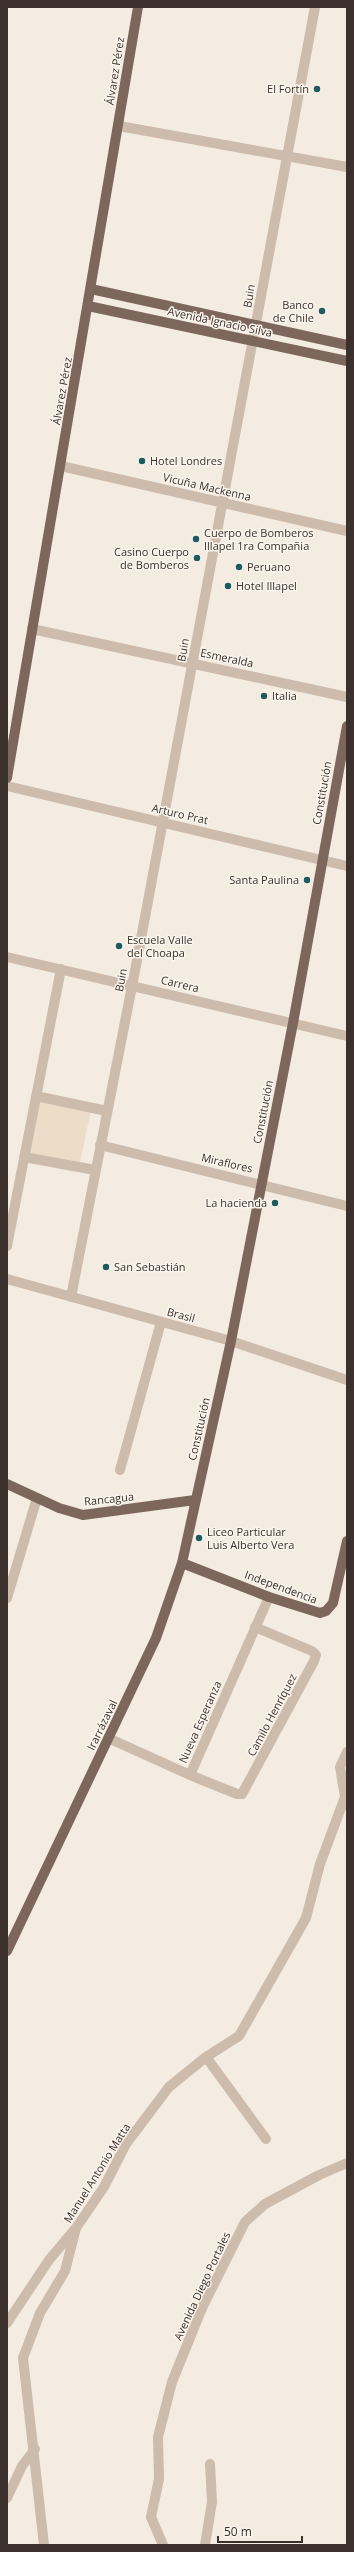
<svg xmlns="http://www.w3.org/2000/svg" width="354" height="2552" viewBox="0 0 354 2552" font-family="'Open Sans',sans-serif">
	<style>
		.plaza { fill: #ecdcc8 }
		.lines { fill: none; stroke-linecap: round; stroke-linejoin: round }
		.minor { stroke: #cdbbac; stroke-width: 10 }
		.major { stroke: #7d675c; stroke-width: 10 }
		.poi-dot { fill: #1f5a5e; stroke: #fbf5ee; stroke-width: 1.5 }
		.labels { text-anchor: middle; stroke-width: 3; stroke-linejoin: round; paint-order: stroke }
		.street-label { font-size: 11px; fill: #3b302b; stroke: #fbf5ee }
		.poi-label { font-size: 11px; fill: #3b302b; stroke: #fbf5ee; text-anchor: start }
	</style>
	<rect width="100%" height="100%" fill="#f4ebe1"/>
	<path class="plaza" d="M40,1099L91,1110L79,1166L28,1155Z"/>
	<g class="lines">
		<path class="minor" d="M119,126L347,167
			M61,466L347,531
			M32,629L347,697
			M7,786L347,866
			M7,957L347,1036
			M36,1096L107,1111
			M100,1145L347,1206
			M24,1157L95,1170
			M7,1246L61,969
			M7,1279L231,1341L347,1380
			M71,1297L134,976L315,7
			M120,1470L161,1322
			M7,1598L37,1498
			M108,1738L190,1775L269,1597
			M190,1775L237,1794H242L314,1661L316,1655L312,1651L255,1627
			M206,2057L266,2139
			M7,2323L49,2260L76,2228
			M7,2498L22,2466L35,2449
			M44,2545L23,2358L40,2313L65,2271L76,2228L104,2187L126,2144L169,2087L206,2057L239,2036L306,1918L320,1864L345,1797L340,1767L347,1752
			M163,2545L151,2517L159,2479L158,2437L172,2382L202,2308L245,2222L265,2204L319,2175L347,2163
			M205,2545L212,2502L210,2464"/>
		<path class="major" d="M91,289L347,345
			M88,306L347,361
			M7,778L138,7
			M7,1484L59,1508L83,1515L195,1500
			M182,1563L269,1597L320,1613L326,1611L333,1603L347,1541
			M7,1951L156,1638L182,1563L231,1341L293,1023L347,726"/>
	</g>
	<g class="poi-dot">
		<circle cx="317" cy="89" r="4"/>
		<circle cx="322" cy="311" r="4"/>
		<circle cx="142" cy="461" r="4"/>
		<circle cx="196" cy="539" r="4"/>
		<circle cx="197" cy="558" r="4"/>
		<circle cx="239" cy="567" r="4"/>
		<circle cx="228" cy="586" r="4"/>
		<circle cx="264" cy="696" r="4"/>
		<circle cx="307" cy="880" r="4"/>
		<circle cx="119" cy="946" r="4"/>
		<circle cx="275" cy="1203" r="4"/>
		<circle cx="106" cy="1267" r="4"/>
		<circle cx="199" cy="1538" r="4"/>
	</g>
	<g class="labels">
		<g class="street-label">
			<text transform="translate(115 71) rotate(-81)" y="4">Álvarez Pérez</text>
			<text transform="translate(249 296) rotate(-80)" y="4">Buin</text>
			<text transform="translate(220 322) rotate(12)" y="4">Avenida Ignacio Silva</text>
			<text transform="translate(62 391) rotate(-80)" y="4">Álvarez Pérez</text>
			<text transform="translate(207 487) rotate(13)" y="4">Vicuña Mackenna</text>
			<text transform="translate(183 650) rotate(-80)" y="4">Buin</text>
			<text transform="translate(227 658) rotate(12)" y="4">Esmeralda</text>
			<text transform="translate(322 793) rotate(-80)" y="4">Constitución</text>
			<text transform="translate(180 814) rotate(13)" y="4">Arturo Prat</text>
			<text transform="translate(121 980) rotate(-79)" y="4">Buin</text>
			<text transform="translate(180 984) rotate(13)" y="4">Carrera</text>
			<text transform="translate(263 1112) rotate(-79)" y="4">Constitución</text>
			<text transform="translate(227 1163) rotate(13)" y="4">Miraflores</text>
			<text transform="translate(181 1315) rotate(15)" y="4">Brasil</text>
			<text transform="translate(199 1429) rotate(-77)" y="4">Constitución</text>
			<text transform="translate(109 1499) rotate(-6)" y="4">Rancagua</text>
			<text transform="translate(281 1587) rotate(20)" y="4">Independencia</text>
			<text transform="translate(272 1715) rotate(-62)" y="4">Camilo Henríquez</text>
			<text transform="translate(200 1722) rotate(-66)" y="4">Nueva Esperanza</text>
			<text transform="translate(102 1725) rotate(-64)" y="4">Irarrázaval</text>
			<text transform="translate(97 2173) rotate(-58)" y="4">Manuel Antonio Matta</text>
			<text transform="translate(202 2286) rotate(-65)" y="4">Avenida Diego Portales</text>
		</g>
		<g class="poi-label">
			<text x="309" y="93" text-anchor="end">El Fortín</text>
			<text x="314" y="309" text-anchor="end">Banco<tspan x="314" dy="13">de Chile</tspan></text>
			<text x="150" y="465">Hotel Londres</text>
			<text x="204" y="537">Cuerpo de Bomberos<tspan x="204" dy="13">Illapel 1ra Compañia</tspan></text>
			<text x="189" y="556" text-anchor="end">Casino Cuerpo<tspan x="189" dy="13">de Bomberos</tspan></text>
			<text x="247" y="571">Peruano</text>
			<text x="236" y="590">Hotel Illapel</text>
			<text x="272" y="700">Italia</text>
			<text x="299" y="884" text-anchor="end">Santa Paulina</text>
			<text x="127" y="944">Escuela Valle<tspan x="127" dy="13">del Choapa</tspan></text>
			<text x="267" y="1207" text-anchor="end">La hacienda</text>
			<text x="114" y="1271">San Sebastián</text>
			<text x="207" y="1536">Liceo Particular<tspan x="207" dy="13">Luis Alberto Vera</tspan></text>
		</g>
	</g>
	<rect width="354" height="2552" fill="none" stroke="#3b302b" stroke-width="16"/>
	<path d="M218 2536v6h84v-6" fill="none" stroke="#3b302b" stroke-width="2"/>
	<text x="224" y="2536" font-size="12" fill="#3b302b" stroke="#fbf5ee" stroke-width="3" paint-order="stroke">50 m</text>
</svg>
